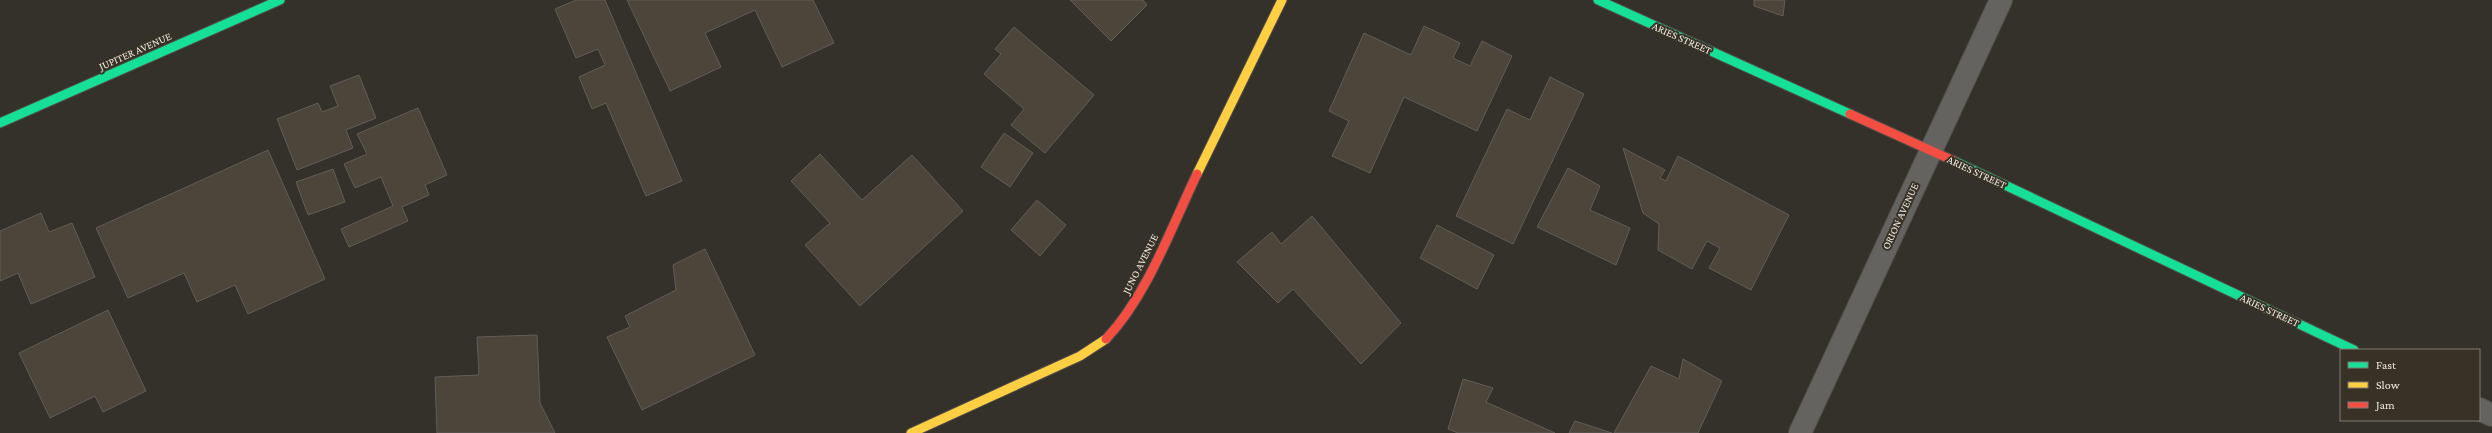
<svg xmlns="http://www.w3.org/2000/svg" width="2492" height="433" viewBox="0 0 2492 433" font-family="'Crimson Pro',serif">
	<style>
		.building { fill: #4b453a; stroke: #615e58 }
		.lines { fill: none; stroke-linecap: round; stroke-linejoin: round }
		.street-casing { stroke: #514e48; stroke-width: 24 }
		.fast-casing { stroke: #514e48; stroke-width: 11 }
		.slow-casing { stroke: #514e48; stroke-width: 11 }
		.jam-casing { stroke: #514e48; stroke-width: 11 }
		.street { stroke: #656360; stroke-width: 22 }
		.fast { stroke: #16e098; stroke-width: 9 }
		.slow { stroke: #ffcf43; stroke-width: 9 }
		.jam { stroke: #f24e42; stroke-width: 9 }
		.labels { text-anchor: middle; stroke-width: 4; stroke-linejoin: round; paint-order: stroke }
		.street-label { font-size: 11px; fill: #eeeae2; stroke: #383226 }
	</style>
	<rect width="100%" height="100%" fill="#34312a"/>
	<path class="building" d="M576,0H605L682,181L646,196L606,103L592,109L579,77L605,65L598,49L576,58L555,9Z
		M627,0H813L834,43L782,67L755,10L705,33L721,67L670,91Z
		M1070,0H1143L1147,5L1111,41Z
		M1754,0H1785L1783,16L1754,6Z
		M1424,26L1460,43L1453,58L1470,66L1482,41L1512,56L1477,131L1404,97L1370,173L1332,156L1349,121L1329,111L1364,33L1411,55Z
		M1014,27L1094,95L1045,153L1011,125L1024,109L984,74L1001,54L995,49Z
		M359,75L376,118L346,130L353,148L297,170L277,119L318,103L322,112L338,106L330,86Z
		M1550,77L1584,94L1513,244L1456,216L1507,109L1530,120Z
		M418,108L447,175L425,185L429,195L402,207L408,221L349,247L341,229L393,206L381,177L355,188L344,164L367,154L357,134Z
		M1004,133L1033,153L1010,187L981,167Z
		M1623,148L1665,170L1660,178L1666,181L1678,156L1789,215L1751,290L1709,268L1720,248L1707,241L1692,269L1658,250L1659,224L1643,213Z
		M268,150L325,279L248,314L235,285L197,302L184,273L128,298L96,228Z
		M820,154L862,200L912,155L963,211L860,306L805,245L830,223L791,181Z
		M1568,168L1600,186L1590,210L1630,228L1616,265L1537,227Z
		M333,169L345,202L308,215L296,182Z
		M1037,200L1066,225L1040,256L1011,230Z
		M41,213L49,232L72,223L95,277L31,304L18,273L0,281V231Z
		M1312,216L1401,323L1361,364L1293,289L1278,303L1237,262L1272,232L1281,244Z
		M1437,225L1494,255L1477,289L1420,258Z
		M705,249L755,355L642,410L607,337L630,327L625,316L676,290L673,265Z
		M108,310L146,391L103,412L95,396L50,418L19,353Z
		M537,335L540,403L555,433H437L435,377L479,375L477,337Z
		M1683,359L1722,381L1698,433H1614L1651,366L1679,379Z
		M1463,379L1493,388L1486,402L1555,433H1458L1448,429Z
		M1575,421L1612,433H1569Z"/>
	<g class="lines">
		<defs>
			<path id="street" d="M2479,409L2492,415
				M1800,433L2001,0"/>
			<path id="fast" d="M1598,0L1850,114
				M0,123L280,0
				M1954,161L2354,350"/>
			<path id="slow" d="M1197,174L1282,0
				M911,433L1080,356L1106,339"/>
			<path id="jam" d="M1850,114L1954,161
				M1106,339C1147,296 1171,228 1197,174"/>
		</defs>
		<use href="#street" class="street-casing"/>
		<use href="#fast" class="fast-casing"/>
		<use href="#slow" class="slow-casing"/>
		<use href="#jam" class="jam-casing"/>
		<use href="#street" class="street"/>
		<use href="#fast" class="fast"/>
		<use href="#slow" class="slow"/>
		<use href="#jam" class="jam"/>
	</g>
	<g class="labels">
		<g class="street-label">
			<text transform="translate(1682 38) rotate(24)" y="4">ARIES STREET</text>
			<text transform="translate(135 51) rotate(-24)" y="4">JUPITER AVENUE</text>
			<text transform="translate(1977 172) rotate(25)" y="4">ARIES STREET</text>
			<text transform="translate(1900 216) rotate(-65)" y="4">ORION AVENUE</text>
			<text transform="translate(1140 264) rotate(-63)" y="4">JUNO AVENUE</text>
			<text transform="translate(2270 310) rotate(25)" y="4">ARIES STREET</text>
		</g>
	</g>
	<rect x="2340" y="349" width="140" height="72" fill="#383226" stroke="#817c71"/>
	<rect x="2348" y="362" width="20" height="6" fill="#16e098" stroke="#817c71"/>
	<text x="2376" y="369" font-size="12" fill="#eeeae2">Fast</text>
	<rect x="2348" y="382" width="20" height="6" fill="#ffcf43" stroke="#817c71"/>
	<text x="2376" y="389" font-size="12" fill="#eeeae2">Slow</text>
	<rect x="2348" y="402" width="20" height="6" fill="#f24e42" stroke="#817c71"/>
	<text x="2376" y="409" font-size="12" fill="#eeeae2">Jam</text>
</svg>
